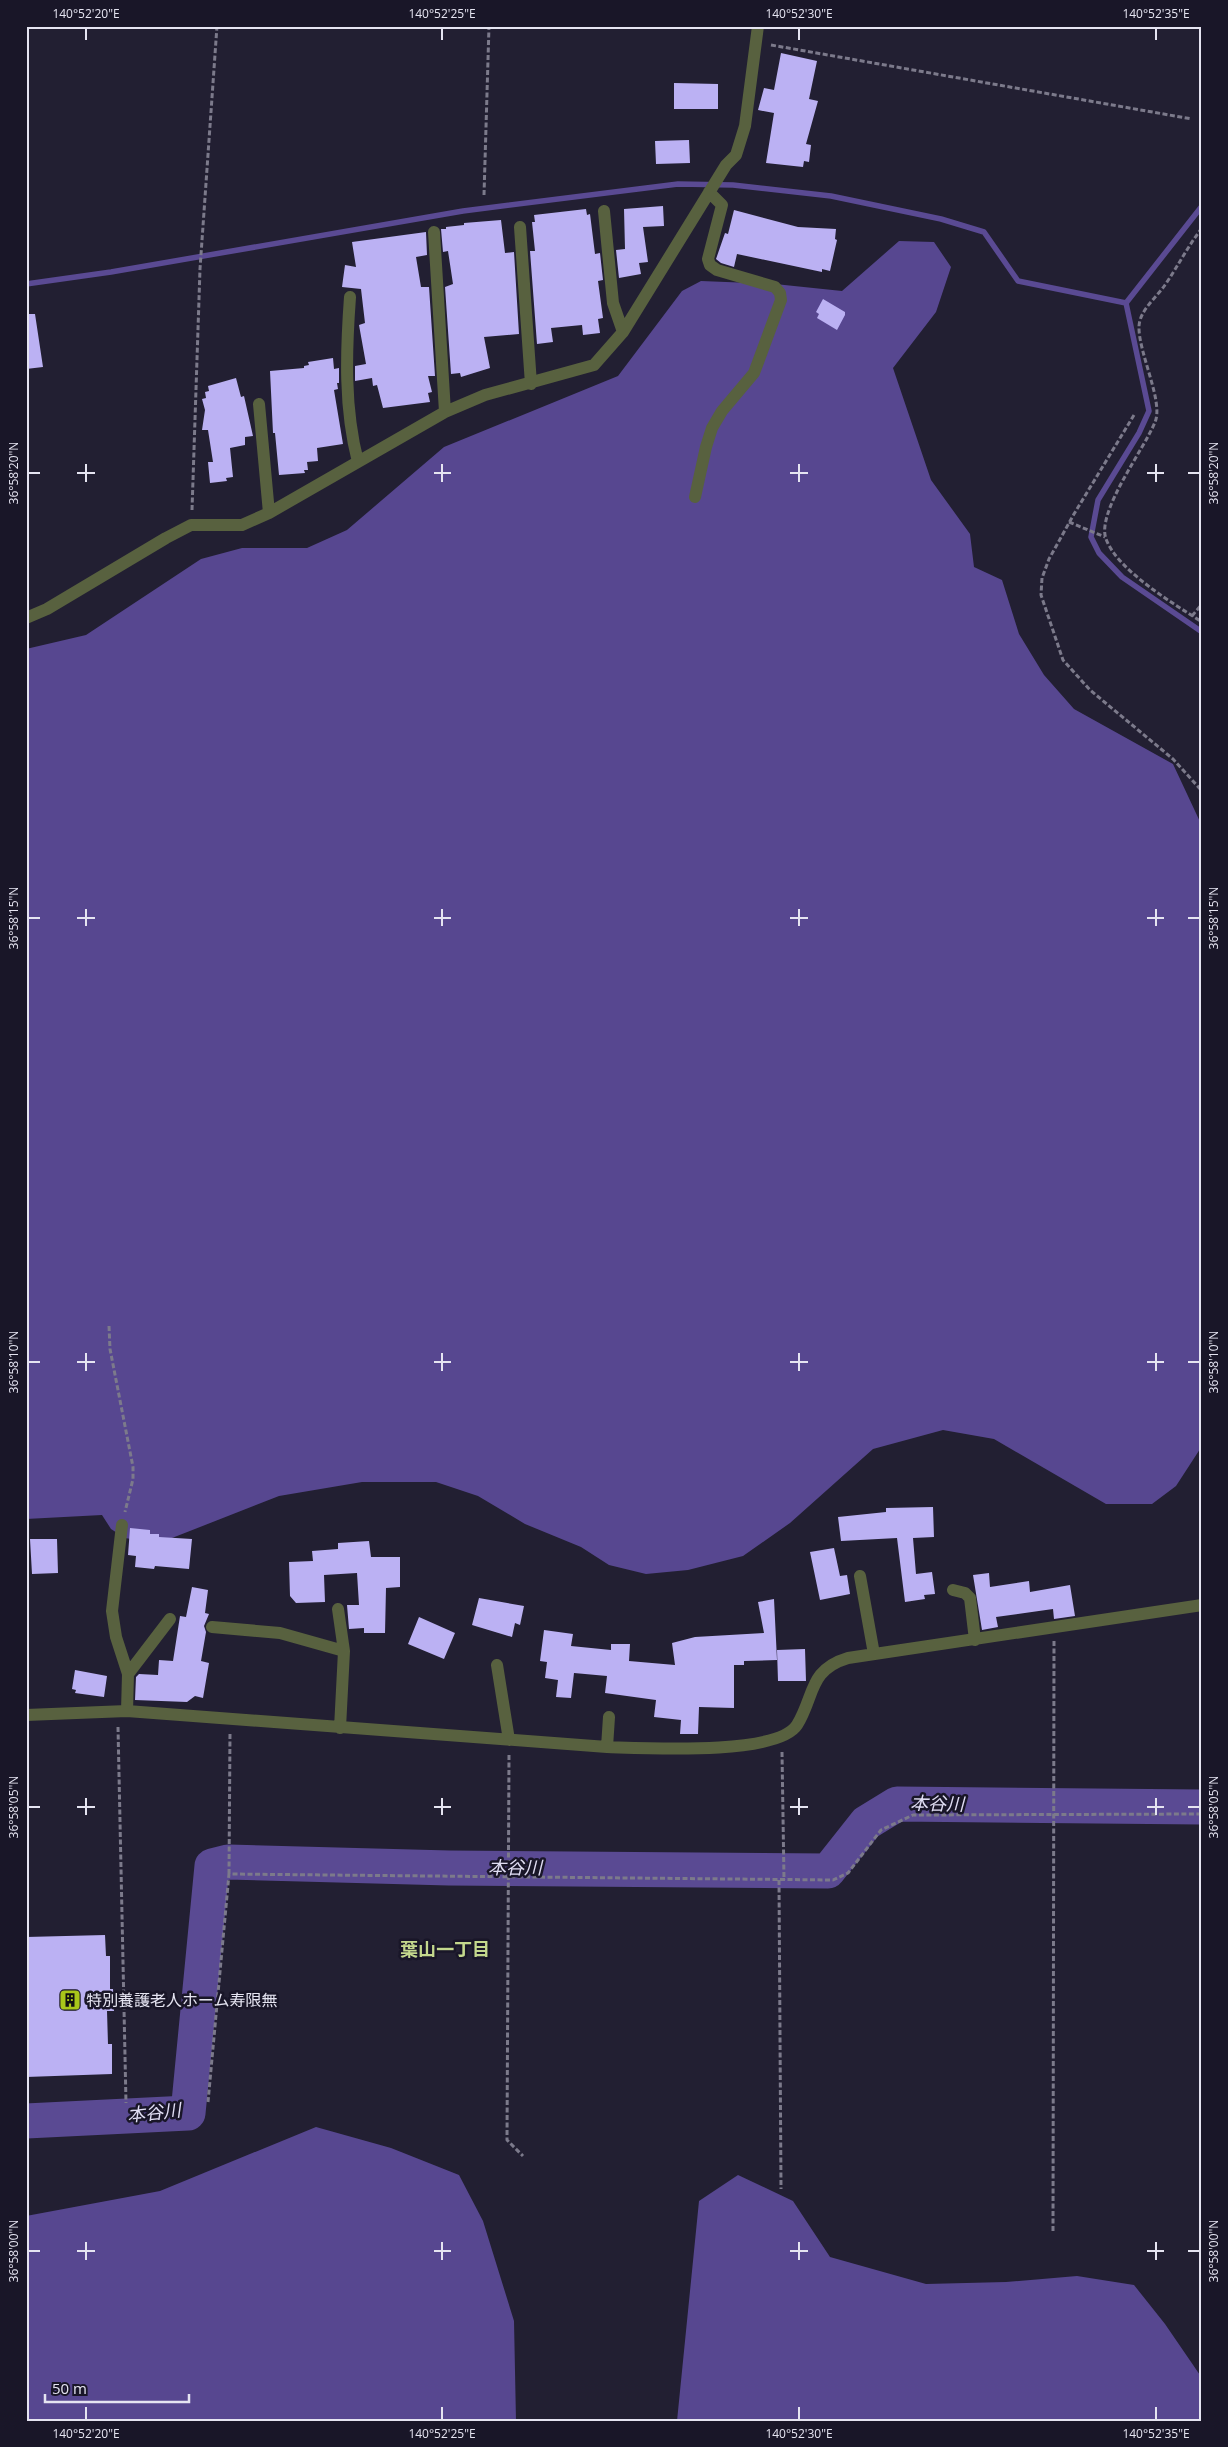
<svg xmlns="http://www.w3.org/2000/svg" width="1228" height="2447" font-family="'Open Sans','Noto Sans JP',sans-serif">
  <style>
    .forest { fill: #574790 }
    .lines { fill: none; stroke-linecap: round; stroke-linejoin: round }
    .stream { stroke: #5a4a93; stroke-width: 5.5 }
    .river { stroke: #5a4a93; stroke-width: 35 }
    .building { fill: #bbb1f3 }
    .path { stroke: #7c7a8b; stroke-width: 3; stroke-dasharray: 5 2.5; stroke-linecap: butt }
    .minor { stroke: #58613f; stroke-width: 12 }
    .ticks { fill: none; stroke: #e5e4f1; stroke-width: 2 }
    .labels { text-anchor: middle; stroke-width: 5; stroke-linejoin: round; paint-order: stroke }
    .poi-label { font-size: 16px; fill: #e5e4f1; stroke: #191628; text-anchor: start }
    .water-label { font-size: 18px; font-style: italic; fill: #e1def4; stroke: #191628 }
    .neighbourhood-label { font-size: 18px; font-weight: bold; fill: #c4d88d; stroke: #191628 }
    .neatline { fill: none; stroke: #e5e4f1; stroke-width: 2 }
    .ticks-label { font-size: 12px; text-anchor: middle; fill: #e5e4f1 }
  </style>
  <rect width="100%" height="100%" fill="#221f32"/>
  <path class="forest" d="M899,241L934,242L951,267L936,312L893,368L931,480L970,534L974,567L1002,580L1019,634L1044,675L1074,709L1173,764L1202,826V1446L1176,1486L1152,1504H1106L994,1439L943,1430L873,1449L790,1523L743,1556L688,1570L646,1574L609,1565L581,1547L525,1524L478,1496L436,1482H362L279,1496L172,1538L149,1542L125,1538L111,1529L102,1515L26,1519V649L86,635L201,559L242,548H307L347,530L444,447L618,376L682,291L701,281L775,284L842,291Z
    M316,2127L391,2148L459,2175L483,2221L514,2321L516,2421H26V2216L160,2191Z
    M738,2175L793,2201L830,2257L926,2284L1006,2282L1077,2276L1134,2285L1165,2324L1202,2378V2421H677L699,2201Z"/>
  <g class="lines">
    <path class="stream" d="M1202,164V170
      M1202,206L1126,303L1149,411L1139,433L1098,500L1091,537L1099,553L1122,577L1202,632
      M26,284L111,272L463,211L678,184L733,185L831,196L941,219L984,232L1018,281L1126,303"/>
    <path class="river" d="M26,2121L188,2113L212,1866L228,1862L449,1868L828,1871L866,1823L897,1804L1202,1807"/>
  </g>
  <path class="building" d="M781,53L817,61L809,99L818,101L806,144L811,145L809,162L804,161L803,167L766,163L774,113L758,110L764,88L774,90Z
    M674,83L718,84V109H674Z
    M689,140L690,163L656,164L655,141Z
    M663,206L664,226L643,227L648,262L639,263L641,274L619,278L616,250L625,249L624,209Z
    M586,209L587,215L590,214L595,254L600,253L603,280L598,281L603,318L598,319L600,333L583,335L582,325L551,328L553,342L537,344L530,251H535L532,222H535L534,215Z
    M734,210L798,227L836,229L835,239L837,240L830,271L822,269V272L737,254L734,267L721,263L716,259L725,233L728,234Z
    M501,220L505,253L514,252L519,334L484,337L490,368L461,377L460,373L451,374L445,287L453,284L448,251L443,252L441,229H446V227L464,225V223Z
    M426,232L427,255L416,257L421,287H429L435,376H428L432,392L428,393L430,402L383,408L377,385L373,386L372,378L355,381V366L366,364L359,325L365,323L361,289L342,287L345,265L356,267L352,242Z
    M823,299L845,312V315L837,330L817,318L819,314L816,312Z
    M26,314H35L43,367L26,369Z
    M333,358L334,369L339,368V383H337L338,389L334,390L343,444L317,448L318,461L307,462L308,470H304L305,473L279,475L275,433H273L270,371L304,368V366L309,365L308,362Z
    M236,378L241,397L244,396L253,436L245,437V445L230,448L233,477L226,478L227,481L210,483L208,462H213L208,430H202L205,410L202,399L206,398L205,392L209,391L208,386Z
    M933,1507L934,1537L913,1538L916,1574L932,1572L935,1594L924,1595L925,1599L905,1602L897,1538L841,1541L838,1517L886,1512V1508Z
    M130,1528L150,1530V1534H159V1537L192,1539L189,1569L155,1566L154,1569L135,1567L136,1556L128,1555Z
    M30,1539H57L58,1573L32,1574Z
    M369,1541L371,1557H400V1587L386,1588L385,1633H364V1628L349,1629L347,1605H359L357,1573L324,1575L325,1602L296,1603L290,1596L289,1562L313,1561L312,1551L338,1549V1543Z
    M834,1548L840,1576L847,1575L850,1594L820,1600L810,1552Z
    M989,1573L990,1587L1029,1581L1030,1592L1070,1585L1075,1616L1054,1619L1053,1609L996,1617L998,1627L982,1630L973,1575Z
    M192,1587L208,1590L205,1613L209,1614L204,1626L206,1632L201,1661L209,1663L203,1698L195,1696L187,1702L135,1700L136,1677L139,1674L158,1675L159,1660L173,1661L180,1616L186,1617Z
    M479,1598L524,1606L520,1625L515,1623L512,1637L472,1625Z
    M774,1599L777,1660L744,1661V1665H734V1708L699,1707L698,1734H680L681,1720L654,1717L656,1700L605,1693L607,1676L574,1673L571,1698L556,1697L558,1680L545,1678L547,1662L540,1661L544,1630L573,1634L571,1646L611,1650V1644H630L629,1661L675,1665L672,1643L695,1637L764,1633L758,1602Z
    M419,1617L455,1633L444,1659L408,1644Z
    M805,1649L806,1681H778L777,1650Z
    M75,1670L107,1676L104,1697L75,1693L76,1690L72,1689Z
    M105,1935L106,1956H110V1989H113L114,2011H107L108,2044H112V2074L26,2077V1937Z"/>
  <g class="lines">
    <path class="path" d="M771,45L1192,119
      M484,195L489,26
      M1202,228C1188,246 1178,266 1165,285C1156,298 1140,310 1139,326C1138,352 1164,402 1155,422C1145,448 1096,512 1106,539C1118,571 1174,604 1202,622
      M1134,415L1074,514L1049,559L1042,578L1041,595L1063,660L1090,690L1173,759L1202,791
      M192,510L200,269L217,26
      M1069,522L1105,537
      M1192,616L1202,604
      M109,1326L110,1349L133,1467V1479L125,1512
      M118,1727L126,2103
      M782,1752L784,1880
      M509,1755L507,2140L523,2156
      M229,1874L230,1733
      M779,1880L781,2189
      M208,2102L229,1874L833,1880L848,1873L881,1830L913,1815L1202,1814
      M1053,2231L1054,1641"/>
    <path class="minor" d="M604,211L613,303L623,332
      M520,227L531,384
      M434,232L445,412
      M350,297C346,352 344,408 358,462
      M259,404L269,513
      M695,497L706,447L712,428L722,411L754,373L781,300L780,293L775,287L717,270L710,265L708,259L722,205L709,192
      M26,618L47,609L166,538L191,525H242L269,513L445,412L485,395L594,365L623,332L726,165L736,155L745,126L758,26
      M122,1525L112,1611L116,1637L128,1674
      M860,1576L874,1654
      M953,1590L965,1593L970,1598L975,1640
      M338,1609L344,1651L340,1728
      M212,1627L280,1633L344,1651
      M497,1665L509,1740
      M127,1711L128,1674L170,1619
      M26,1715L127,1711L607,1747C643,1748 777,1756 797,1725C815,1696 808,1670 848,1658L1202,1605
      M607,1747L609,1717"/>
  </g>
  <path class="ticks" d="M86,28V40M442,28V40M799,28V40M1156,28V40M86,464V482M442,464V482M799,464V482M1156,464V482M28,473H40M77,473H95M434,473H451M790,473H808M1147,473H1164M1188,473H1200M86,909V926M442,909V926M799,909V926M1156,909V926M28,918H40M77,918H95M434,918H451M790,918H808M1147,918H1164M1188,918H1200M86,1353V1371M442,1353V1371M799,1353V1371M1156,1353V1371M28,1362H40M77,1362H95M434,1362H451M790,1362H808M1147,1362H1164M1188,1362H1200M86,1798V1815M442,1798V1815M799,1798V1815M1156,1798V1815M28,1807H40M77,1807H95M434,1807H451M790,1807H808M1147,1807H1164M1188,1807H1200M86,2242V2260M442,2242V2260M799,2242V2260M1156,2242V2260M28,2251H40M77,2251H95M434,2251H451M790,2251H808M1147,2251H1164M1188,2251H1200M86,2407V2420M442,2407V2420M799,2407V2420M1156,2407V2420"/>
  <defs>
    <g id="building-square" transform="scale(1.125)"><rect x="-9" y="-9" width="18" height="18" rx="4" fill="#a9c71a" stroke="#191628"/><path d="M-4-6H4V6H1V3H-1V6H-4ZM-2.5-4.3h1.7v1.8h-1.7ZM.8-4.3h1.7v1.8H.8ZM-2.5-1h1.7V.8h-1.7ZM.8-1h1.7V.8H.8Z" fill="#111"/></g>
  </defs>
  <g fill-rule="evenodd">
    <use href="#building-square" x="70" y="2000"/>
  </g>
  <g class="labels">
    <g class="poi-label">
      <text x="86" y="2006">特別養護老人ホーム寿限無</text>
    </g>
    <g class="water-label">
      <text transform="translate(937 1804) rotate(1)" y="6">本谷川</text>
      <text x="515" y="1874">本谷川</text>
      <text transform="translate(154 2113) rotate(-6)" y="6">本谷川</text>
    </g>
    <g class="neighbourhood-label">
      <text x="445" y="1956">葉山一丁目</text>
    </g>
  </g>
  <rect width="1228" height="2447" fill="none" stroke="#191628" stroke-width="55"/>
  <path d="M45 2394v8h144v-8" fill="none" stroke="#e5e4f1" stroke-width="2.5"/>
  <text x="52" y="2394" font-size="15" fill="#e5e4f1" stroke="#191628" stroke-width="4" paint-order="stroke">50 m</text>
  <rect x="28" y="28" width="1172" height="2392" class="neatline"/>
  <g class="ticks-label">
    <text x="86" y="18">140°52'20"E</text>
    <text x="442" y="18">140°52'25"E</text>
    <text x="799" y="18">140°52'30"E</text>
    <text x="1156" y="18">140°52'35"E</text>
    <text transform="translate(14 473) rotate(-90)" y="4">36°58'20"N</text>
    <text transform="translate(1214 473) rotate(-90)" y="4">36°58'20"N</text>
    <text transform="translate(14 918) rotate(-90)" y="4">36°58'15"N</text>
    <text transform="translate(1214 918) rotate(-90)" y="4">36°58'15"N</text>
    <text transform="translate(14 1362) rotate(-90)" y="4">36°58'10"N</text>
    <text transform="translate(1214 1362) rotate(-90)" y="4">36°58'10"N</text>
    <text transform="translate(14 1807) rotate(-90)" y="4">36°58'05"N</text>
    <text transform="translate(1214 1807) rotate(-90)" y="4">36°58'05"N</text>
    <text transform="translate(14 2251) rotate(-90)" y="4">36°58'00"N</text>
    <text transform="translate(1214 2251) rotate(-90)" y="4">36°58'00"N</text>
    <text x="86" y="2438">140°52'20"E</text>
    <text x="442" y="2438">140°52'25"E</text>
    <text x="799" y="2438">140°52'30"E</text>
    <text x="1156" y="2438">140°52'35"E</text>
  </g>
</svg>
